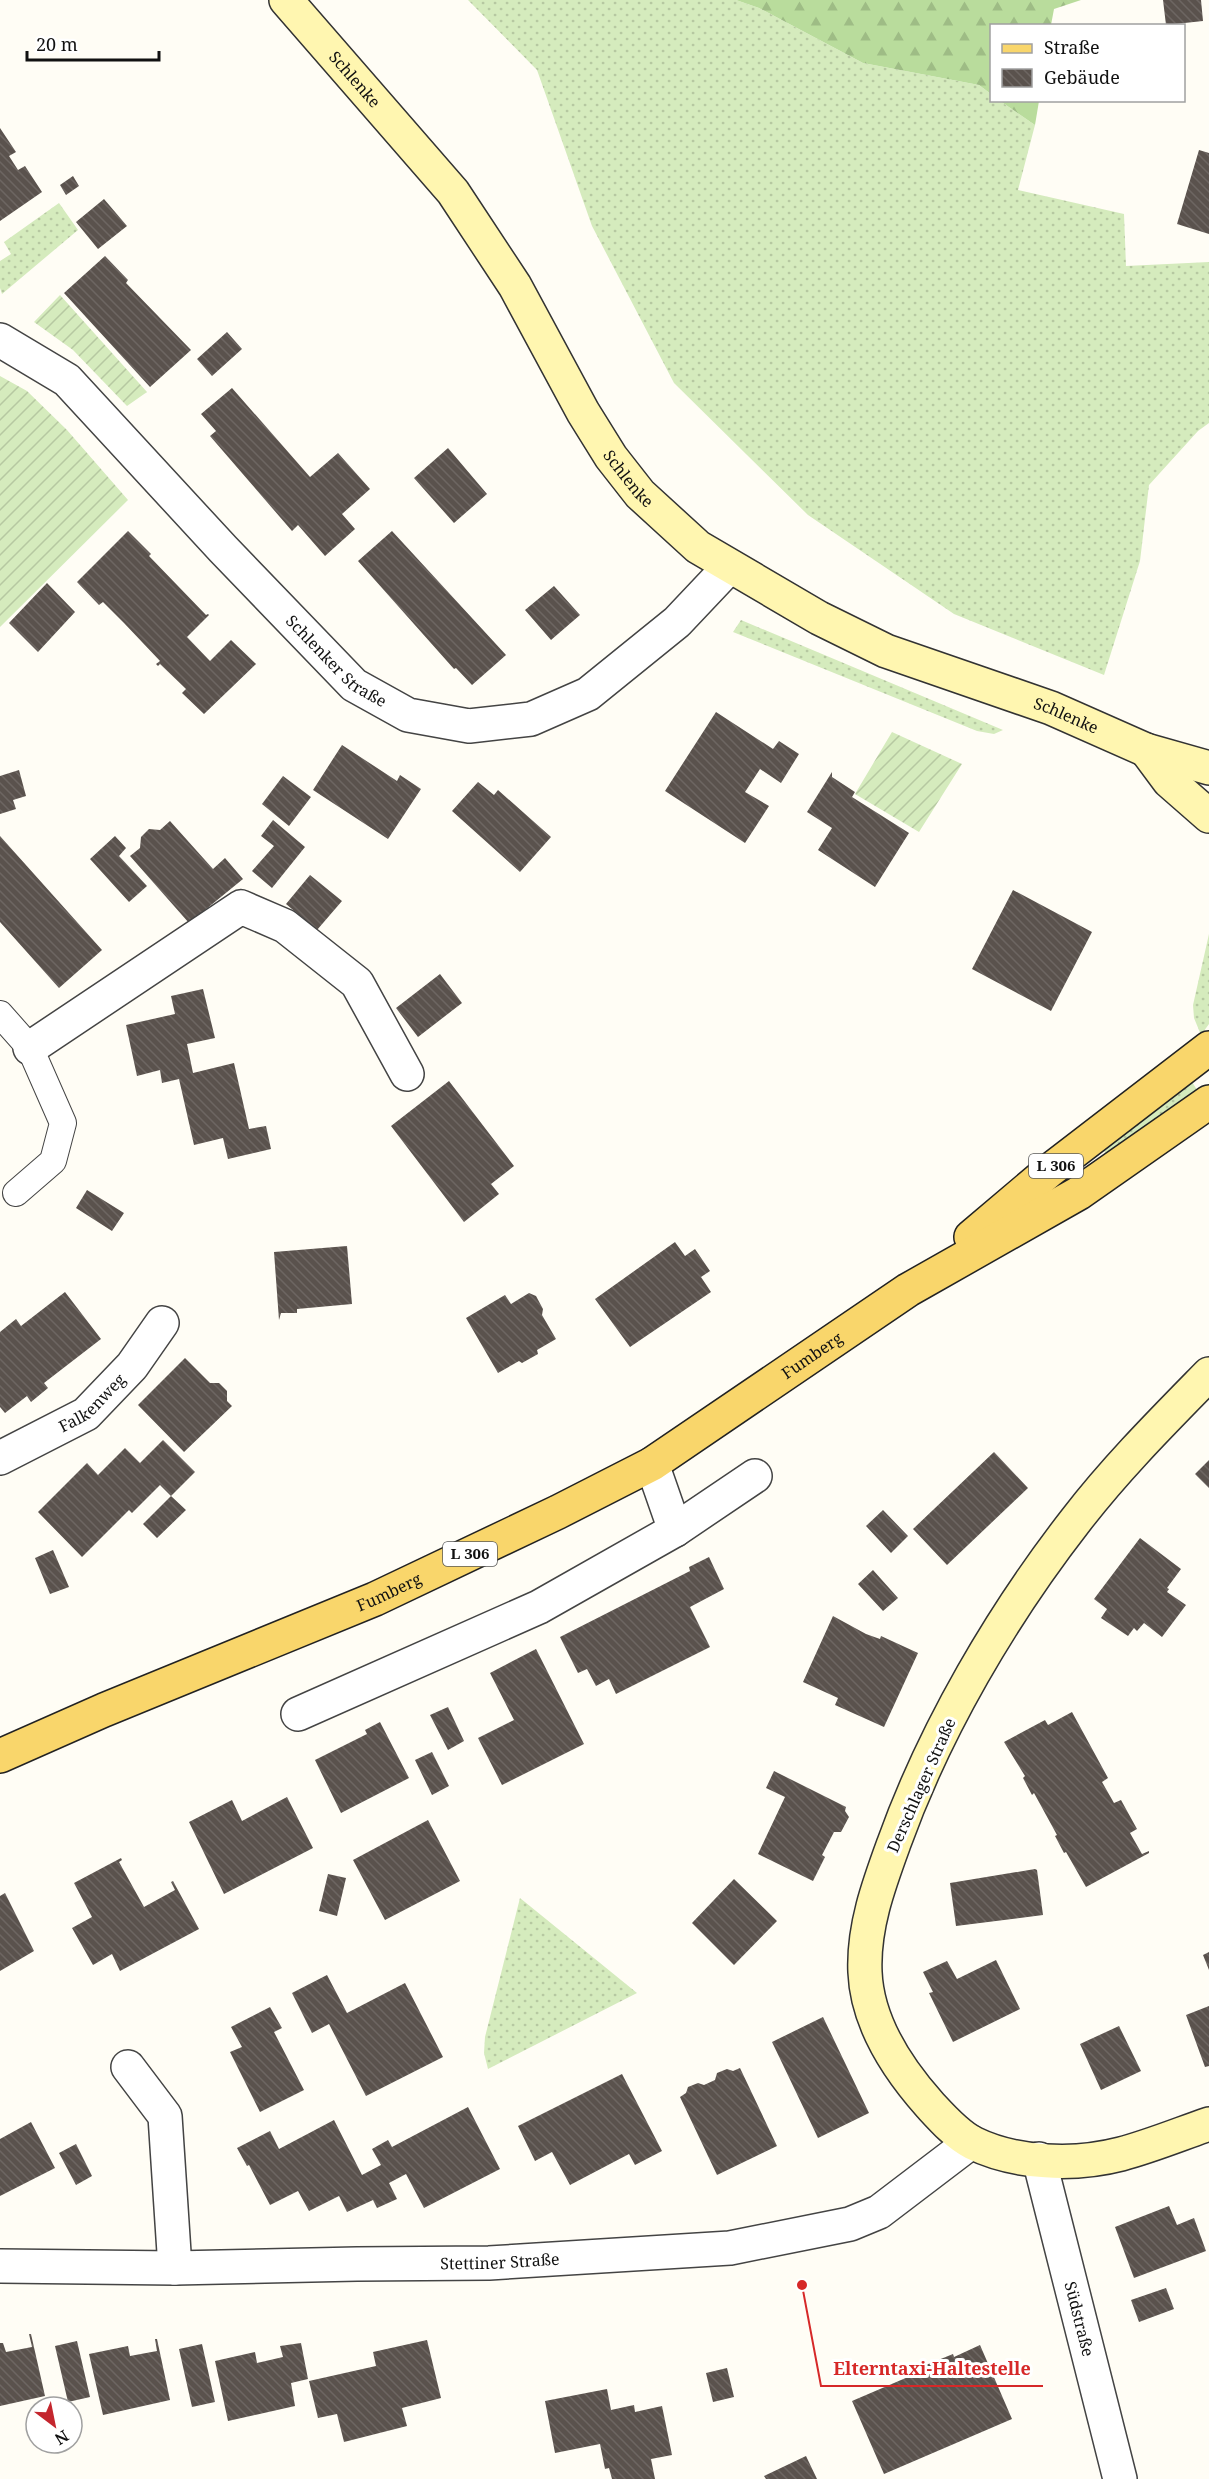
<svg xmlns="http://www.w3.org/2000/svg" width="1209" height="2479" font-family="'Noto Serif',serif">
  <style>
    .grass { fill: url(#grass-dots) }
    .forest { fill: url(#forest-firs) }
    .garden { fill: url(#garden-furrows) }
    .building { fill: url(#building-back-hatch) }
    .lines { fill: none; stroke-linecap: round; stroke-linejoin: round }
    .lane-casing { stroke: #444; stroke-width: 28 }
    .street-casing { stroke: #444; stroke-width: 36 }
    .secondary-casing { stroke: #333; stroke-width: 36 }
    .primary-casing { stroke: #222; stroke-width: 36 }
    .lane { stroke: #fff; stroke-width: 26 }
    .street { stroke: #fff; stroke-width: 33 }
    .secondary { stroke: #fff6b0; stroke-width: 33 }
    .primary { stroke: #f9d66b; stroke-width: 33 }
    .labels { text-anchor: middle; stroke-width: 6; stroke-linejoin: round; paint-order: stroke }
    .shield { fill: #fff; stroke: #585858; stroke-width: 1.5 }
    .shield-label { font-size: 15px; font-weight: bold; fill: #111 }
    .street-label { font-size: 16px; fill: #111; stroke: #fff }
    .leader { fill: none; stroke: #d62828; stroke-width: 2 }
    .callout-dot { fill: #d62828; stroke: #fff; stroke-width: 2 }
    .callout-label { font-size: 18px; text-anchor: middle; font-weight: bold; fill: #d62828; stroke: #fff; stroke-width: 6; stroke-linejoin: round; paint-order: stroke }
  </style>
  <defs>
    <pattern id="grass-dots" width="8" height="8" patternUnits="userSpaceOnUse" patternTransform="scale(1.5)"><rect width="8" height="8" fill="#d5ebbd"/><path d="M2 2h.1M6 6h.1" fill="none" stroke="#b6c8a1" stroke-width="1.8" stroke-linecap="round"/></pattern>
    <pattern id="forest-firs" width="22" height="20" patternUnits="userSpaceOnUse" patternTransform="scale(1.5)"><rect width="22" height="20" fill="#b9dc9c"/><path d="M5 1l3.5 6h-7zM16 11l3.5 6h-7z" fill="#9ebc85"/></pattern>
    <pattern id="garden-furrows" width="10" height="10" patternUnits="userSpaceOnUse" patternTransform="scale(1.5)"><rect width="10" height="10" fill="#d5ebbd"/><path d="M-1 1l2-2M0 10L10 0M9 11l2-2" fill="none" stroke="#b6c8a1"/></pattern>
    <pattern id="building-back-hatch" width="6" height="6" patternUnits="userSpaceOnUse" patternTransform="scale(1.5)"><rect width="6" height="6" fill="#5a524d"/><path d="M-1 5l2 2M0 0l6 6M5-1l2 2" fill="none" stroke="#6d6662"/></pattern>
  </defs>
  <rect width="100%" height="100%" fill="#fffdf5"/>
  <path class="grass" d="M468,0H736L759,8L863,63L979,85L991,94L992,100L1000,101L1035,125L1018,190L1124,214L1126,266L1209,262V423L1198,431L1149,485L1140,561L1104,675L954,614L808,515L674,383L592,226L537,70Z
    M59,203L78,230L2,294L0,288V261L11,254L4,242Z
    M741,620L1003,730L994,734L977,731L733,632Z
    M1209,934V1024L1201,1035L1194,1018L1193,1005Z
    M1191,1080L1200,1095L1109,1159L1101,1146Z
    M520,1898L637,1993L488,2069L484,2053L485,2037Z"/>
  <path class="forest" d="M736,0H1081L1054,9L1051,25L992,26L991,94L979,85L863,63L759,8Z
    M1000,101H1039L1035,125Z"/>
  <path class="garden" d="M60,295L147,392L127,406L73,350L34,322Z
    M0,376L27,391L67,430L128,500L0,627Z
    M892,732L962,764L919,832L855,794Z"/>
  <path class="building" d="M1163,0H1201L1203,21L1166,25Z
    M0,128L16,152L9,156L18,170L25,166L42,192L0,221Z
    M1199,150L1209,153V234L1177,224Z
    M73,176L79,186L66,195L60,185Z
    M104,199L127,226L98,249L76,222Z
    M105,256L128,280L126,283L191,350L150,387L64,293Z
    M227,332L242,349L212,376L197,359Z
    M232,388L310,477L338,453L370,489L342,514L355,529L325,556L298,525L292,531L210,436L216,431L201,414Z
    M448,448L487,494L454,523L414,478Z
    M128,531L151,554L149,556L206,615L208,614L209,615L187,637L210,661L231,640L256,664L204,714L182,693L186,689L160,664L158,666L156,664L160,661L124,623L103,602L99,605L77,582Z
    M392,531L506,655L472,685L456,668L454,669L358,561Z
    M47,583L75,612L38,652L9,623Z
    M554,586L580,615L551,640L525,610Z
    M716,712L773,749L779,741L799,754L781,783L760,769L745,792L769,806L745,843L665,791Z
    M342,745L397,781L400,775L421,789L388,839L313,790Z
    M19,770L26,796L13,800L16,809L0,814V776Z
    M832,772V777L855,792L852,797L909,833L875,887L818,850L832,828L807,812Z
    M283,776L311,797L289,826L262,804Z
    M478,782L494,795L498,790L551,837L520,872L452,811Z
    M273,820L305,847L272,888L252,871L274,846L261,836Z
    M170,821L213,869L225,858L243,879L189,923L130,856L140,848L141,837L149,829L160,830Z
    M0,836L102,950L59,988L0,922Z
    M115,836L126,848L119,856L147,886L129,902L90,859Z
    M310,875L342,901L317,930L286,904Z
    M1013,890L1092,932L1051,1011L972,969Z
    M440,974L462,1003L418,1037L396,1008Z
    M203,989L215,1038L187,1044L193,1073L234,1063L249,1129L266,1126L271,1149L228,1159L223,1138L194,1145L179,1079L162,1083L160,1070L137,1076L126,1025L175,1014L171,996Z
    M449,1081L514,1166L491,1184L499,1194L464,1222L391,1126Z
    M87,1190L124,1213L112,1231L76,1208Z
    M675,1242L685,1256L695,1249L710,1271L701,1277L711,1292L630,1347L595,1299Z
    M347,1246L352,1304L297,1309V1313H281L279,1320L274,1252Z
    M65,1292L101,1339L44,1383L48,1388L31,1402L27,1396L5,1413L0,1407V1332L16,1319L21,1326Z
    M529,1293L536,1296L543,1309L542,1315L556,1339L537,1350L538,1354L522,1363L519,1361L498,1373L466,1318L505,1295L511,1304Z
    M185,1358L210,1383H219L227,1391V1401L232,1406L184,1452L138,1405Z
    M163,1440L195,1472L171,1496L160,1485L132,1513L129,1510L82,1557L38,1512L87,1463L98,1475L125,1448L140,1463Z
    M994,1452L1028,1488L947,1565L913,1529Z
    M1209,1460V1488L1195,1474Z
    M171,1496L186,1510L157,1538L143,1524Z
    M883,1510L908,1536L891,1553L866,1526Z
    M1140,1538L1181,1569L1167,1588L1169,1589L1167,1592L1186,1605L1162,1637L1144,1623L1137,1631L1134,1628L1128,1636L1101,1618L1107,1609L1094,1599Z
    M53,1550L69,1587L50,1594L35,1558Z
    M709,1557L724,1589L690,1607L710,1647L616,1694L609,1679L596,1686L587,1669L578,1673L560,1637L690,1571L689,1567Z
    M873,1570L898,1598L883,1611L858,1584Z
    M833,1616L866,1634L880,1639L881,1636L918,1653L884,1727L835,1705L838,1698L803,1682Z
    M536,1649L584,1744L502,1785L478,1738L514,1720L490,1673Z
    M448,1707L464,1741L448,1750L430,1715Z
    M1072,1712L1108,1778L1102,1782L1114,1803L1121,1800L1137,1829L1130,1833L1142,1854L1149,1851V1853L1086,1887L1066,1852L1064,1853L1055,1836L1057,1835L1034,1793L1032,1795L1023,1778L1025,1776L1004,1742L1045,1720L1048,1725Z
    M380,1722L409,1778L341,1813L315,1760L367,1734L365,1730Z
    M432,1752L449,1786L432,1795L415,1760Z
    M774,1771L846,1807L845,1811L849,1817L841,1832H834L822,1855L825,1857L813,1881L758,1854L785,1797L766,1788Z
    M287,1797L313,1848L224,1894L189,1822L232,1800L242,1821Z
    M428,1820L460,1881L385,1920L353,1860Z
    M121,1858L122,1860L119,1862L144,1907L175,1890L171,1882L173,1881L199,1929L120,1971L112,1954L93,1965L72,1928L92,1917L74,1883Z
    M1035,1869L1037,1870L1043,1915L956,1926L950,1883Z
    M328,1874L346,1878L337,1916L319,1911Z
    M734,1879L777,1921L734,1965L692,1923Z
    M5,1893L34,1951L0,1971V1896Z
    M1209,1952V1970L1203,1955Z
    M996,1960L1020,2009L953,2042L929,1993L933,1992L923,1972L947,1961L957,1979Z
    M327,1975L347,2013L405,1983L443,2057L366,2096L329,2024L312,2033L292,1993Z
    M1209,2006V2066L1205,2067L1186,2015Z
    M270,2007L282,2028L274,2032L304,2090L260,2112L230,2052L242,2047L231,2027Z
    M823,2017L869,2113L818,2138L772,2042Z
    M1119,2026L1141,2071L1101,2090L1080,2044Z
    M740,2068L777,2146L717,2175L680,2097L686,2093L688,2087L698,2083L704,2085L715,2080L717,2073L727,2069L733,2071Z
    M622,2074L662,2151L635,2165L629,2154L570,2185L552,2152L535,2161L518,2126Z
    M468,2107L500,2169L424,2208L406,2174L389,2183L397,2199L377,2208L373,2200L347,2212L339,2196L309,2211L298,2191L270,2205L249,2165L247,2166L237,2148L270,2131L279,2149L334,2120L362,2175L381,2165L372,2149L388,2140L392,2147Z
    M31,2122L55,2168L0,2196V2139Z
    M76,2144L92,2176L76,2185L59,2153Z
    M1169,2206L1177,2225L1194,2218L1206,2251L1134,2278L1115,2227Z
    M1166,2288L1174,2309L1139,2322L1131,2300Z
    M29,2334H31L45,2396L0,2406V2343H3L6,2352L32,2347Z
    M155,2339H157L170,2400L103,2415L89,2354L128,2346L130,2356L157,2351Z
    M427,2340L441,2398L402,2408L407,2426L344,2442L337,2414L318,2418L309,2381L376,2366L373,2352Z
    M77,2341L90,2397L68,2402L55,2346Z
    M301,2343L308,2379L291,2383L295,2406L228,2421L215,2361L255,2352L257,2363L283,2357L280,2346Z
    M202,2344L215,2402L192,2407L179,2349Z
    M980,2345L1012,2419L884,2474L852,2401L922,2371L921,2367L953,2354L954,2357Z
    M727,2368L734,2397L713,2402L706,2373Z
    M607,2389L611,2410L634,2405L635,2412L662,2406L672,2455L651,2459L655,2479H612L609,2468L605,2469L600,2444L555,2453L545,2401Z
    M806,2456L817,2479H766L764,2476Z"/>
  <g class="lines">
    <g class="lane-casing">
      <path id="lane" d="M0,1014L30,1048L63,1123L53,1161L16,1193"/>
    </g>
    <g class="street-casing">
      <g id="street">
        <path id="s1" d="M0,340L67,380L223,549L354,685L408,715L469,726L531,719L588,694L677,622L729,567"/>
        <path d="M30,1048L241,907L285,926L357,983L407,1074"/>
        <path id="s2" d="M0,1458L86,1414L132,1366L162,1323"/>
        <path d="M652,1464L675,1530"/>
        <path d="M298,1714L539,1607L675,1530L755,1476"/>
        <path d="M128,2067L165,2116L175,2268"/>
        <path id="s3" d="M1039,2159L1120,2479"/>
        <path id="s4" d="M0,2266L175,2268L357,2264L489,2263L730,2248L850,2224L879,2212L971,2142"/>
      </g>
    </g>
    <g class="secondary-casing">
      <g id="secondary">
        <path id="s5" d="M286,0L453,192L515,286L583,412L611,457L640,494L698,547L819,618L886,651L1051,708L1146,750L1209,768"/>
        <path d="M1146,750L1169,781L1209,816"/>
        <path d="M1209,1374C1163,1421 1116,1468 1076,1520C1002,1615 935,1729 894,1843C879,1884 863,1927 865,1972C867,2023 897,2068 930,2105C942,2118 957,2135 973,2143C1016,2164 1075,2166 1121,2154C1151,2146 1180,2134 1209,2124"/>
      </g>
    </g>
    <g class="primary-casing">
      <g id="primary">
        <path d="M971,1237L1049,1171L1209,1048"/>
        <path id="s6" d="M0,1756L104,1710L375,1599L558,1512L652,1464L908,1290L1079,1193L1209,1102"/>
      </g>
    </g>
    <use href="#lane" class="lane"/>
    <use href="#street" class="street"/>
    <use href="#secondary" class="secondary"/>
    <use href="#primary" class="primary"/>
  </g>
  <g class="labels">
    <g class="shield">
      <rect x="1029" y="1154" width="54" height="24" rx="4.5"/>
      <rect x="443" y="1542" width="54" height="24" rx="4.5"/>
    </g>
    <g class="shield-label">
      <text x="1056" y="1171">L 306</text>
      <text x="470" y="1559">L 306</text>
    </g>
    <g class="street-label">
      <text dy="6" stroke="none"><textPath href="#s5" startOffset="105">Schlenke</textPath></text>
      <text dy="6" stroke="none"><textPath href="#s5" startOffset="591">Schlenke</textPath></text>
      <text dy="6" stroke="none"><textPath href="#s1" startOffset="468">Schlenker Straße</textPath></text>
      <text dy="6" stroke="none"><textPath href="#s5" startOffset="1095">Schlenke</textPath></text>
      <text dy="6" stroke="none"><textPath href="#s6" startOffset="908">Fumberg</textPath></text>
      <text dy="6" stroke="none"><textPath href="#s2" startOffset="108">Falkenweg</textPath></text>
      <text dy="6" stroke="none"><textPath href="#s6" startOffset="422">Fumberg</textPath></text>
      <text transform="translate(921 1785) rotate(-66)" y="6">Derschlager Straße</text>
      <text dy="6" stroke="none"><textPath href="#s4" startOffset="500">Stettiner Straße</textPath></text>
      <text dy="6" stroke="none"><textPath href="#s3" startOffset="165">Südstraße</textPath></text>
    </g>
  </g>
  <path class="leader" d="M802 2285L821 2386H1043"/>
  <circle class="callout-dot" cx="802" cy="2285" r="6"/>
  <g class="callout-label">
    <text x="932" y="2375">Elterntaxi-Haltestelle</text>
  </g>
  <rect x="990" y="24" width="195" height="78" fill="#ffffff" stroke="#a0a0a0" stroke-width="1.5"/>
  <rect x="1002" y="44" width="30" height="9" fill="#f9d66b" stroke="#a0a0a0" stroke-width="1.5"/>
  <text x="1044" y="54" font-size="18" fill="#111111">Straße</text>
  <rect x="1002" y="69" width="30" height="18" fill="url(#building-back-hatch)" stroke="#a0a0a0" stroke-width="1.5"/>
  <text x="1044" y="84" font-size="18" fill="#111111">Gebäude</text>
  <g transform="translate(54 2425) rotate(148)"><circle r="28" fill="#ffffff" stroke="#a0a0a0" stroke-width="1.5"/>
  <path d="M0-4.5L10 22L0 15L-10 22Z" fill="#c4262e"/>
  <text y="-9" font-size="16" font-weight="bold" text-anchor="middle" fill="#111111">N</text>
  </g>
  <path d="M27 51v9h132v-9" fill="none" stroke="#111111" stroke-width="3"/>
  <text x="36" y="51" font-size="18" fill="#111111" stroke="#ffffff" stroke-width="4.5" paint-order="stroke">20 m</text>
</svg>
